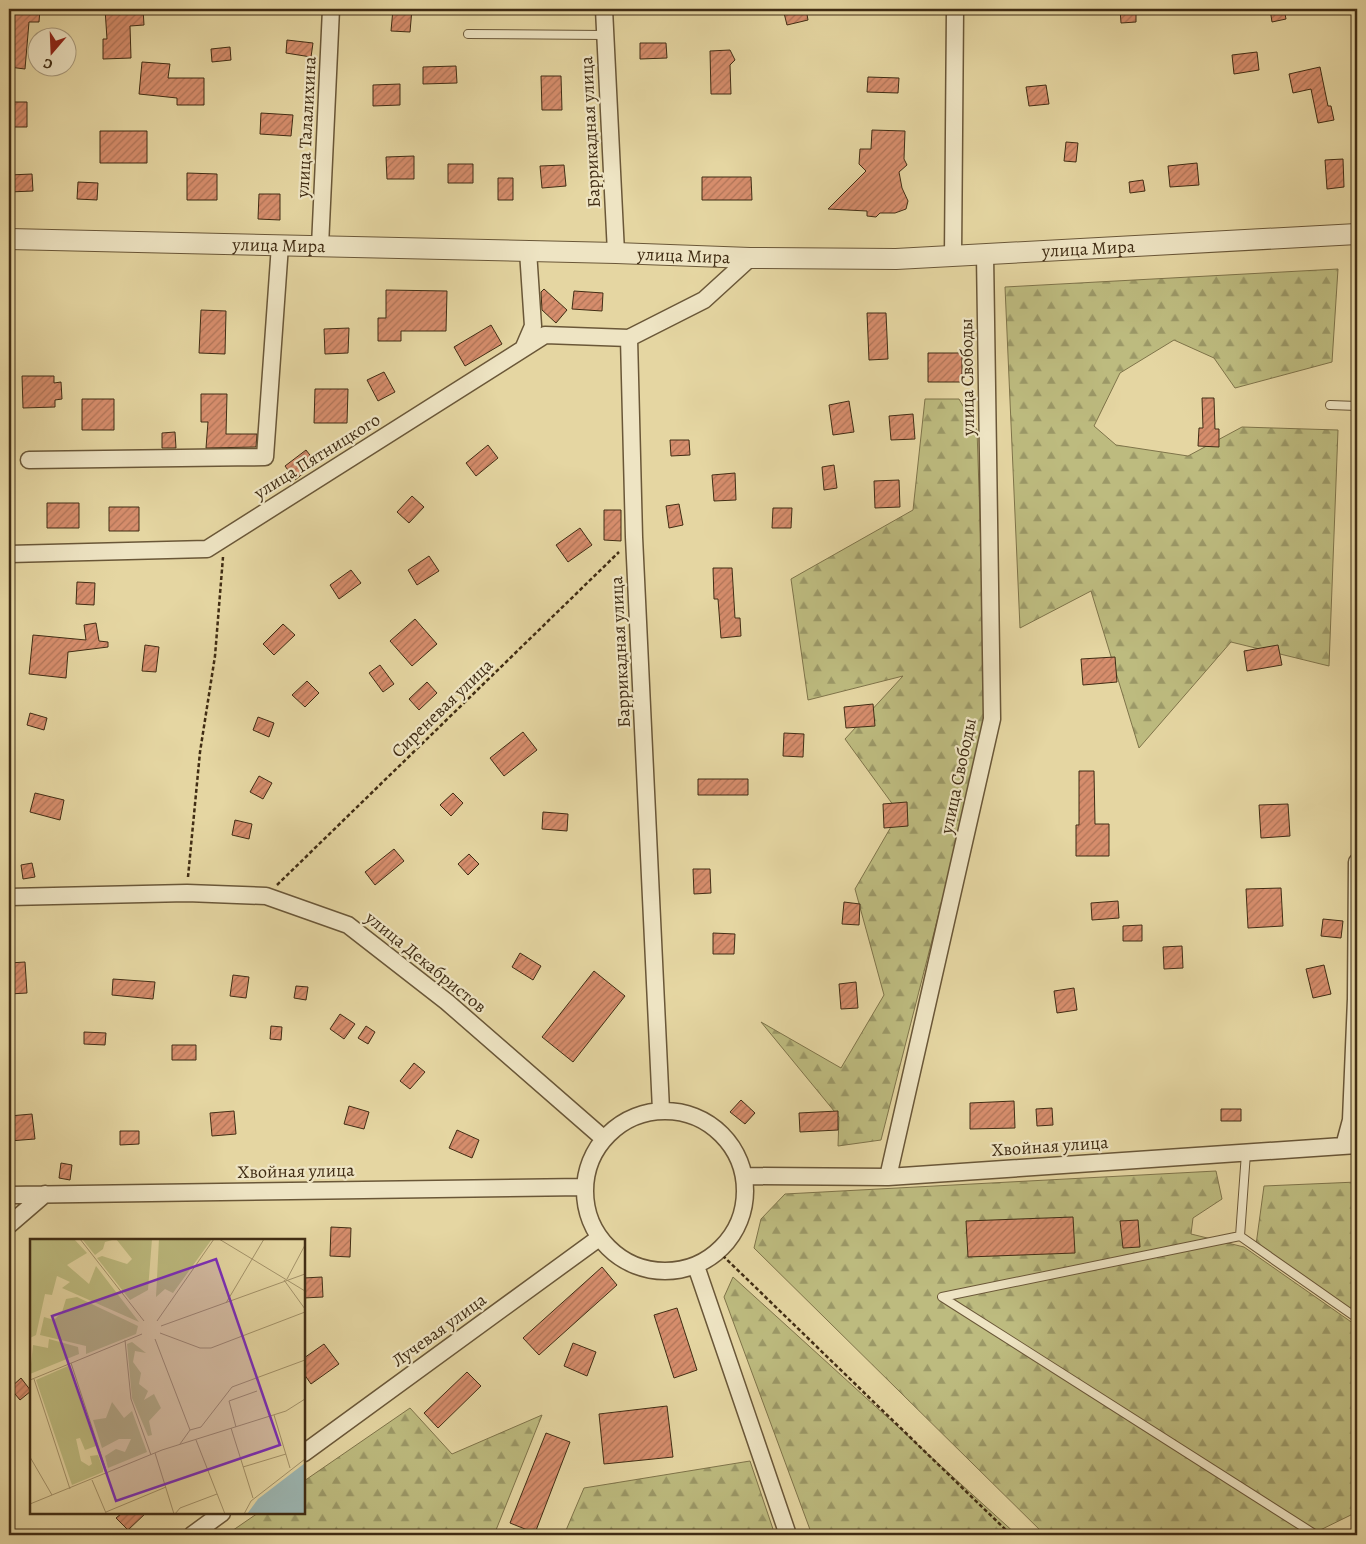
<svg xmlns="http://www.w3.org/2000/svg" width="1366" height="1544" font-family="Alegreya,serif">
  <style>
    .forest { fill: url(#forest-firs); stroke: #7f744a }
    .building { fill: url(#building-hatch); stroke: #412d14 }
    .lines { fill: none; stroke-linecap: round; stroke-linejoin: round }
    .service-casing { stroke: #6a5738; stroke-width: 10 }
    .minor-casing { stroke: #6a5738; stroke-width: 19 }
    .tertiary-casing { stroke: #6a5738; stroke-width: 22 }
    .path { stroke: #412d14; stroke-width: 2.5; stroke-dasharray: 4 2.5; stroke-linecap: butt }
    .service { stroke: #eee4c3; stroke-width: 8 }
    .minor { stroke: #eee4c3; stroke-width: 16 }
    .tertiary { stroke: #eee4c3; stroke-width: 20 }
    .labels { text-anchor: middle; stroke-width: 4.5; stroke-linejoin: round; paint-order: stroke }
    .street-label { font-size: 18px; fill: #412d14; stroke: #eee4c3 }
    .inset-road { fill: none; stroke: #a39269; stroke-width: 1 }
    .view { fill: #7b2cbf; fill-opacity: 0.15; stroke: #7b2cbf; stroke-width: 2.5 }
    .inset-edge { fill: none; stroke: #412d14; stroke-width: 2.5 }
  </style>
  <defs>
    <pattern id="forest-firs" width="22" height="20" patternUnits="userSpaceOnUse" patternTransform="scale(1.25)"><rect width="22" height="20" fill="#bdbb7f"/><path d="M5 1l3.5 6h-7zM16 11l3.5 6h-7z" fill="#9b9867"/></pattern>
    <pattern id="building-hatch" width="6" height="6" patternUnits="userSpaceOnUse" patternTransform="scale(1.25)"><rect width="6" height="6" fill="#d68d6c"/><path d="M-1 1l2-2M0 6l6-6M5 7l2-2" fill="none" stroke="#af7458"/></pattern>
  </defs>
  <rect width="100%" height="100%" fill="#e5d6a2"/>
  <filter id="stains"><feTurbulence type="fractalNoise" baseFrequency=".004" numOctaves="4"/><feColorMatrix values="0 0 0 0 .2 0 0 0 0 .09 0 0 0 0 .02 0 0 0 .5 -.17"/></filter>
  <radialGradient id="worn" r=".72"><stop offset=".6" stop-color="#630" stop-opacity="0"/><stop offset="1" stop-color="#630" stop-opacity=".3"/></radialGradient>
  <path class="forest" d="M1338,269L1332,362L1235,388L1214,358L1174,340L1120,373L1094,426L1116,445L1188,456L1242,427L1338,430L1329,666L1231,642L1139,748L1091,591L1020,628L1005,287Z
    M925,399H959L977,430L987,725L881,1140L838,1146L839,1117L761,1022L841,1068L884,995L855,889L899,813L845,739L903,676L808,700L791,579L913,510Z
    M1216,1171L1222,1199L1193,1218L1191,1234L1244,1247L1357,1326V1512L1310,1535H1045L754,1248L761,1219L785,1194Z
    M1357,1182V1316L1256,1245L1264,1186Z
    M733,1277L1017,1535H812L724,1297Z
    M410,1408L452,1454L542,1415L494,1535H226L258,1513H304V1481Z
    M750,1461L775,1535H564L584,1488Z"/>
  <path class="building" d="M14,9H40L39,22H29L25,69L9,67V39H13Z
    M105,9H143L144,25L130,26L131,58L103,59V39H107Z
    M393,9H412L410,32L391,31Z
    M783,9H806L808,20L787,25Z
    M1120,9H1136V22L1121,23Z
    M1270,9H1284L1286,19L1272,22Z
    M287,40L313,43L311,57L286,53Z
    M640,43H666L667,58L640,59Z
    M230,47L231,60L212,62L211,49Z
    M730,50L735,60L730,65L731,94H711L710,51Z
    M1257,52L1259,70L1234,74L1232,55Z
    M142,62L170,64L168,78H204V105H177V98L139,94Z
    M456,66L457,83L423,84V67Z
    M1320,67L1328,106H1331L1334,120L1318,123L1311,89L1293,93L1289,74Z
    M541,76H561L562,110H542Z
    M868,77L899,78L898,93L867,92Z
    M400,84V105L373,106V85Z
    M1046,85L1049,104L1029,106L1026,87Z
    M9,102H27V127H9Z
    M261,113L293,115L291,136L260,134Z
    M872,130L905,131L904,159L907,165L899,172L902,188L908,201L906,209L895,213H880L876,217L867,216V211L828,209L866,171L859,164L860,149H871Z
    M100,131H147V163H100Z
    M1066,142L1078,143L1076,162L1064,161Z
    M414,156V179H387L386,157Z
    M1343,159L1344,187L1327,189L1325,160Z
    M1197,163L1199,185L1170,187L1168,166Z
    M448,164H473V183H448Z
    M564,165L566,186L542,188L540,166Z
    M187,173L217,174V200H187Z
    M32,174L33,191L9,192V175Z
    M702,177H751L752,200H702Z
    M498,178H513V200H498Z
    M1143,180L1145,191L1130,193L1129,182Z
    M78,182L98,183L97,200L77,199Z
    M259,194H280V220L258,219Z
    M544,289L567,310L556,323L542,310L541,292Z
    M386,290L447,291L446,331H401V341H378V318H386Z
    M574,291L603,293L602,311L572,309Z
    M201,310L226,311L225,354L199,353Z
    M867,313H886L888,359L869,360Z
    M491,325L502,344L465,366L454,347Z
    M349,328L348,353L325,354L324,329Z
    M928,353H962V382H928Z
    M384,372L395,392L378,401L367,380Z
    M22,376H54V383L61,382L62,399L55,400V407L23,408Z
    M315,389H348L347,423H314Z
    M201,394H227L226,434H257L256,447L206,448L208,422H201Z
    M1202,398H1214L1215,429H1219V447L1198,446L1199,428H1203Z
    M82,399H114V430H82Z
    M849,401L854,432L833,435L829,405Z
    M913,414L915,439L891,440L889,416Z
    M175,432L176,448H162V433Z
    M670,440H689L690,455L671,456Z
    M488,445L498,458L476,476L466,463Z
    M306,450L316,463L295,480L285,466Z
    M834,465L837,488L824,490L822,467Z
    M735,473L736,500L714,501L712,475Z
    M899,480L900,507L875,508L874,481Z
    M412,496L424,507L409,523L397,512Z
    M47,503H79V528H47Z
    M679,504L683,525L669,528L666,506Z
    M109,507H139V531H109Z
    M773,508H792L791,528H772Z
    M604,510H621V541L604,540Z
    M580,528L592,545L568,562L556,545Z
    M429,556L439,571L417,585L408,570Z
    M713,568H732L735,618H740L741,636L721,638L718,599H714Z
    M351,570L361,583L339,599L330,585Z
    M77,582L95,583L94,605L76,604Z
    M415,619L437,644L412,666L390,641Z
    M96,623L99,641L108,642V647L68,652L66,678L29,674L33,635L86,640L84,625Z
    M283,624L295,635L274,655L263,644Z
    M145,645L159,647L156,672L142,671Z
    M1278,645L1282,665L1247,671L1244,651Z
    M1115,657L1117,682L1083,685L1081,659Z
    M380,665L394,684L383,692L369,673Z
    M307,681L319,693L305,707L292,695Z
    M427,682L437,693L419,710L409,699Z
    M873,704L875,726L846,728L844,707Z
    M30,713L47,718L44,730L27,725Z
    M258,717L274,723L269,737L253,730Z
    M523,732L537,750L504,776L490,758Z
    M784,733L804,734L803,757L783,756Z
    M1079,771H1094L1095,824H1109V856H1076V825H1079Z
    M259,776L272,783L263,799L250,792Z
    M698,779H748V795H698Z
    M35,793L64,800L60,820L30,812Z
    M453,793L463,803L451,816L440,805Z
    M907,802L908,826L884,828L883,804Z
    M1288,804L1290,836L1261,838L1259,805Z
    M543,812L568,814L567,831L542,829Z
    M235,820L252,824L249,839L232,835Z
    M394,849L404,861L375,885L365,872Z
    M469,854L479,864L468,875L458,864Z
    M32,863L35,877L23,879L21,865Z
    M693,869H710L711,893L694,894Z
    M1281,888L1283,926L1248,928L1246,889Z
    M1118,901L1119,918L1092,920L1091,903Z
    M844,902L860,904L859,925L842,924Z
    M1323,919L1343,921L1341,938L1321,936Z
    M1142,925V941H1123V926Z
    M713,933L735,934L734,954H713Z
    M1182,946L1183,968L1164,969L1163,947Z
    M520,953L541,966L533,980L512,967Z
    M25,962L27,993L9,994V963Z
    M1324,965L1331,994L1313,998L1306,969Z
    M594,971L625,996L573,1062L542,1037Z
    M233,975L249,977L246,998L230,996Z
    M113,979L155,982L153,999L112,995Z
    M856,982L858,1008L841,1009L839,984Z
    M296,986L308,987L306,1000L294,998Z
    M1074,988L1077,1010L1057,1013L1054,991Z
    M340,1014L355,1024L344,1039L330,1029Z
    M271,1026L282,1027L281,1040L270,1039Z
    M366,1026L375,1032L368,1044L358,1038Z
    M84,1032L106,1033L105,1045L84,1044Z
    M172,1045H196V1060H172Z
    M414,1063L425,1072L410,1089L400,1081Z
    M741,1100L755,1113L745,1124L730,1112Z
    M1014,1101L1015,1128L970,1129V1103Z
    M349,1106L369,1112L364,1129L344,1124Z
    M1052,1108L1053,1125L1037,1126L1036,1109Z
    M1221,1109H1241V1121H1221Z
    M234,1111L236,1134L212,1136L210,1113Z
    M838,1111V1130L800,1132L799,1113Z
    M32,1114L35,1139L9,1141V1116Z
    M457,1130L479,1140L472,1158L449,1148Z
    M120,1131H139V1144L120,1145Z
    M61,1163L72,1165L70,1180L59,1178Z
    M1073,1217L1075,1253L968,1257L966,1221Z
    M1138,1220L1140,1247L1123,1248L1120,1221Z
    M331,1227L351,1228L350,1257L330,1256Z
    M602,1267L617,1285L539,1355L523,1338Z
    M322,1277L323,1297L304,1298V1278Z
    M677,1308L697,1370L674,1378L654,1315Z
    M573,1343L596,1352L587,1376L564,1366Z
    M324,1344L339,1364L311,1384L304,1374V1358Z
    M467,1372L481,1386L438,1428L424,1413Z
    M21,1378L31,1391L20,1400L10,1388Z
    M667,1406L673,1457L604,1464L599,1414Z
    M546,1433L570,1442L535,1533L510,1523Z
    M122,1513H146L128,1530L116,1518Z"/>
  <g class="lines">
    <g class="service-casing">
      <path id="service" d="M468,34L605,35
        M1330,405L1357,406
        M1246,1153L1240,1236L1357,1318
        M1240,1236L942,1297L1316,1535"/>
    </g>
    <g class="minor-casing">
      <path id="minor" d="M604,9L616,253
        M320,246L331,9
        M953,256L955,9
        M629,338L634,537L661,1110
        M524,347L533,326L528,251
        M29,460L265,457L280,245
        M9,554L207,549L545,335L629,338L704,300L750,258
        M9,897L187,893L266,896L348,925L447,1002L603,1138
        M585 1191a80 80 0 1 1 160 0a80 80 0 1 1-160 0Z
        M1344,1146L1351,1120L1356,999L1357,862
        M745,1176L888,1177L1357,1145
        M888,1177L992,719L985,255
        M9,1195L584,1187
        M9,1225L45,1194
        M696,1266L788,1535
        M304,1453L599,1238
        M192,1535L222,1513"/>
    </g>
    <g class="tertiary-casing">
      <g id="tertiary">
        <path id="s1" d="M9,239L616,253L750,258L896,259L1357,234"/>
      </g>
    </g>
    <path class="path" d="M188,877L200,752L215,656L223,557
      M277,885L619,552
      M718,1251L1011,1535"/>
    <use href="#service" class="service"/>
    <use href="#minor" class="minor"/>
    <use href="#tertiary" class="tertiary"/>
  </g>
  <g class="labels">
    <g class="street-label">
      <text transform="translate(306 127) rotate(-87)" y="6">улица Талалихина</text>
      <text transform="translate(590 132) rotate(-93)" y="6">Баррикадная улица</text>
      <text dy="6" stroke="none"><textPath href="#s1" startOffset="270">улица Мира</textPath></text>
      <text dy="6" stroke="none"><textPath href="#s1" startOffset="1080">улица Мира</textPath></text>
      <text dy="6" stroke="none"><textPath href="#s1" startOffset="675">улица Мира</textPath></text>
      <text transform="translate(967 377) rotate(-91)" y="6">улица Свободы</text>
      <text transform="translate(317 456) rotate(-32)" y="6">улица Пятницкого</text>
      <text transform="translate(620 652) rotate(-93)" y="6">Баррикадная улица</text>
      <text transform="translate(442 708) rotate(-44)" y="6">Сиреневая улица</text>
      <text transform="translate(958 776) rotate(-78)" y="6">улица Свободы</text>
      <text transform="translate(426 962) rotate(39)" y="6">улица Декабристов</text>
      <text transform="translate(1050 1146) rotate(-4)" y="6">Хвойная улица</text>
      <text transform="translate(296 1171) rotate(-1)" y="6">Хвойная улица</text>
      <text transform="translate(439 1330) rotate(-36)" y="6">Лучевая улица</text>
    </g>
  </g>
  <g transform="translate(30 1239)">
    <rect width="275" height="275" fill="#e5d6a2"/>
    <path d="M0,0H44L57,14L37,26L59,45L66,27L109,83L32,49L40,43L27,37L22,56L15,55L6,96L0,99ZM52,0H122L118,51L100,61L67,19L72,17L97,25L102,20L86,0L75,3L73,10L65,16ZM129,0H182L143,54L135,50L126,58ZM47,58L108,87L106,95L56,115V107L10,96L14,78L24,81L32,73L36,60ZM19,100L48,108L49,115L0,135L3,106L18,109ZM102,103L116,114L105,112L103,123L111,134L109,145L118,152L114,161L124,155L131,169L119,182L122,196L118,197L102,159L97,105ZM38,127L66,207L55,211L50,199L46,200L51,222L59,227L62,225L60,217L68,216L73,230V233L42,246L6,141ZM82,163L94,179L102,172L117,213L78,229L75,217L86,210L95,213L101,200H89L72,209L63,181L76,179Z" fill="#bdbb7f"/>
    <path d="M275,224V275H217L228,260Z" fill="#9cb6b2"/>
    <path class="inset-road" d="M50,0L114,82M189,0L275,52M257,40L275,6M254,41L275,70M196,64L234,0M127,82L184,0M131,87L275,35M130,94L170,109H181L275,73M125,100L160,191M95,101L101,160L121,216M41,124L77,234M4,140L40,250M0,141L112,95M244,176L260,229M206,188L199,162L227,152M201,189L223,259M166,201L195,275M150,205L160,191L171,188L202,148L275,121M125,214L144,275M0,218L22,256M213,228L256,215M62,241L76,274M0,265L132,211L256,172L275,160M76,273L136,248M145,275L150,269L187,255M214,275L221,262L275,220"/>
    <path class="view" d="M186,20L250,206L86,262L22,77Z"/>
    <rect width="275" height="275" class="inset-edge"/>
  </g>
  <rect width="1366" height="1544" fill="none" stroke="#e5d6a2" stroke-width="30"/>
  <rect x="10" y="10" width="1346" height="1524" fill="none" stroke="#412d14" stroke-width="2.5"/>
  <rect x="15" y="15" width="1336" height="1514" fill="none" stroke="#412d14"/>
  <g transform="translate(52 52) rotate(199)"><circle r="24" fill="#eee4c3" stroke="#a99b7d"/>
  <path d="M0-4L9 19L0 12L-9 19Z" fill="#8f2418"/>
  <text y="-8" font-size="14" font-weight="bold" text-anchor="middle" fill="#412d14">С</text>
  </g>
  <rect width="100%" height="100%" filter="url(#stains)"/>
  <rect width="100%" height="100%" fill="url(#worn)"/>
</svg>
